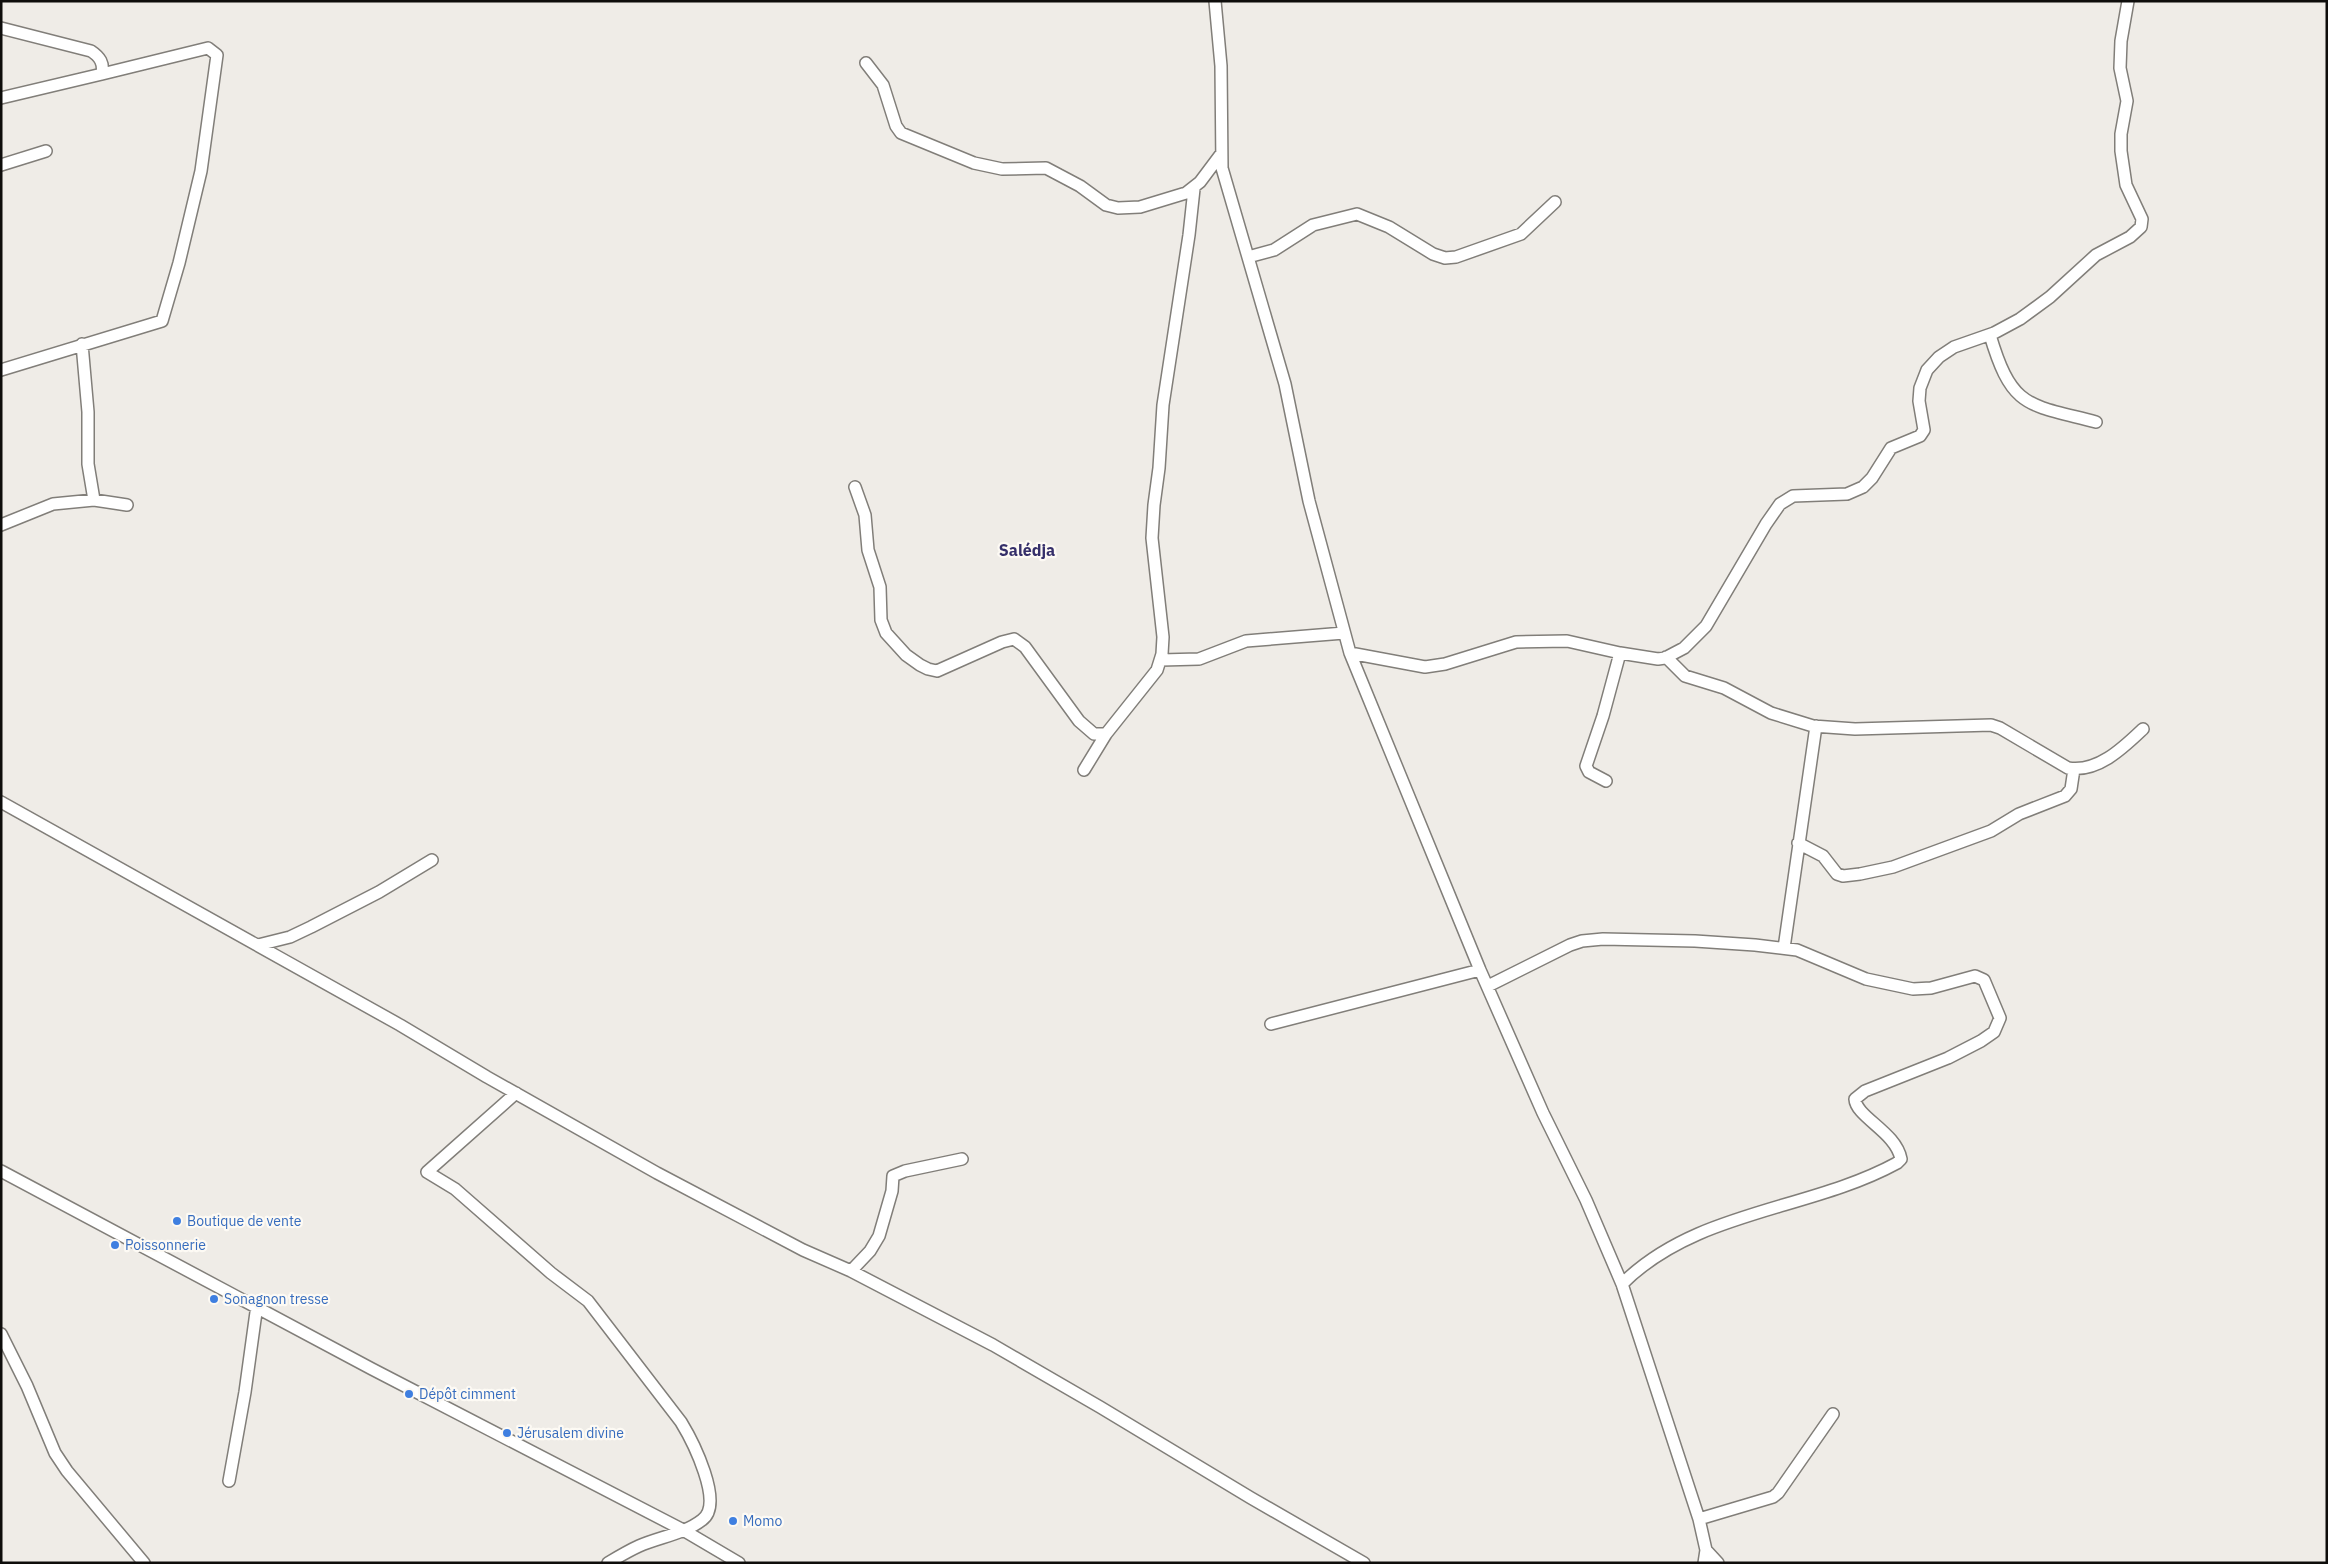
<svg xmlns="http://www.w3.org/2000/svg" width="2328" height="1564" font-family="'IBM Plex Sans',sans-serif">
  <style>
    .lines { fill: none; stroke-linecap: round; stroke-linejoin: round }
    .minor-casing { stroke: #817e79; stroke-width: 14 }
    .minor { stroke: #fff; stroke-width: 11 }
    .shop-dot { fill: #3f7fe0; stroke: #fdfaf4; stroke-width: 2 }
    .labels { text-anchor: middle; stroke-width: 4.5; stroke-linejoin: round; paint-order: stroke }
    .shop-label { font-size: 14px; fill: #366cbe; stroke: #fdfaf4; text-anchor: start }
    .quarter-label { font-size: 16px; font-weight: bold; fill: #352f6a; stroke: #fdfaf4 }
  </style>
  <rect width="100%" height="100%" fill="#efece7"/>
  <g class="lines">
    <g class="minor-casing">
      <path id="minor" d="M1215,1L1221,66L1222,168L1285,384L1309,501L1350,653L1480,970L1543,1113L1586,1200L1622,1284L1699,1519L1706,1550L1704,1563
        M1,28L91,51C100,57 104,63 102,74L1,98
        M866,63L883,85L896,126L901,133L974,163L1002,169L1046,168L1080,186L1106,205L1118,208L1140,207L1186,193L1200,182L1221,154
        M1,165L46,151
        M1248,257L1274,250L1313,225L1357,214L1389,227L1433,254L1445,258L1456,257L1521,234L1555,202
        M1990,335C2012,409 2027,404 2096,422
        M82,344L88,412V464L94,500
        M1,370L162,321L179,263L201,171L217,55L208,48L102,74
        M855,487L865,515L868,550L880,587L881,620L886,633L906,655L920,665L928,669L937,671L1002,642L1014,639L1025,647L1079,721L1094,734H1106
        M1,525L53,504L94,500L127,505
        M1350,653L1425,667L1445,664L1516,642L1567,641L1620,653L1658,659L1665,658L1684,648L1706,626L1766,524L1780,504L1793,496L1847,494L1863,487L1872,478L1891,448L1920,436L1924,430L1919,401L1920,388L1927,370L1939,357L1954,347L1994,333L2020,319L2050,297L2096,255L2130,237L2141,227L2142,219L2126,185L2121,151V134L2127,101L2120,68L2121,41L2128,1
        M1666,657L1685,676L1724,688L1771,713L1813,726L1855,729L1991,725L2000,728L2068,768C2098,773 2124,747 2143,729
        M1161,660L1199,659L1246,641L1344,633
        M1084,770L1106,734L1157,670L1162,654L1163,637L1152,538L1154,505L1159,468L1163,405L1189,235L1194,189
        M1606,781L1589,772L1586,766L1603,716L1620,653
        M1,802L400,1025L487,1077L657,1173L803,1250L851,1271L993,1345L1100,1407L1251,1498L1364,1563
        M1798,843L1823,856L1837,874L1843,876L1860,874L1893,867L1991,831L2019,814L2065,796L2071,789L2074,769
        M258,945L290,937L311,927L379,892L432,860
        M1784,948L1816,726
        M1488,986L1570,945L1582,941L1603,939L1695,941L1755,945L1797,950L1866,979L1913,989L1931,988L1975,976L1984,980L2000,1018L1994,1032L1981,1041L1948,1058L1865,1091L1855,1099C1856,1117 1896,1132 1901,1159L1897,1163C1809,1211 1696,1210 1622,1284
        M1271,1024L1480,970
        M516,1093L427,1172L455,1189L551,1273L588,1301L681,1422C692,1440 725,1504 702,1520C684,1534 659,1537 639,1546C628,1551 618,1557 608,1563
        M1,1171L372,1369L683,1530L739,1563
        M851,1271L870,1251L879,1236L892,1191L893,1176L905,1171L962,1159
        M1,1334L27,1386L55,1453L67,1471L144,1563
        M229,1481L245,1392L257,1305
        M1699,1519L1773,1497L1778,1493L1833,1414
        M1706,1550L1718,1563"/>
    </g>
    <use href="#minor" class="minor"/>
  </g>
  <g class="shop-dot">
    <circle cx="177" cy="1221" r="5"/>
    <circle cx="115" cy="1245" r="5"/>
    <circle cx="214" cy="1299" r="5"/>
    <circle cx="409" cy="1394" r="5"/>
    <circle cx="507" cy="1433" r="5"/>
    <circle cx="733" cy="1521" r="5"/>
  </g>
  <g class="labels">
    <g class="shop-label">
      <text x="187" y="1226">Boutique de vente</text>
      <text x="125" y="1250">Poissonnerie</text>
      <text x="224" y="1304">Sonagnon tresse</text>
      <text x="419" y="1399">Dépôt cimment</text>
      <text x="517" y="1438">Jérusalem divine</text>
      <text x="743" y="1526">Momo</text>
    </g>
    <g class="quarter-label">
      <text x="1027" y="556">Salédja</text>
    </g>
  </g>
  <rect width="2328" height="1564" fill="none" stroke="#0e0d0b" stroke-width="5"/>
</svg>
